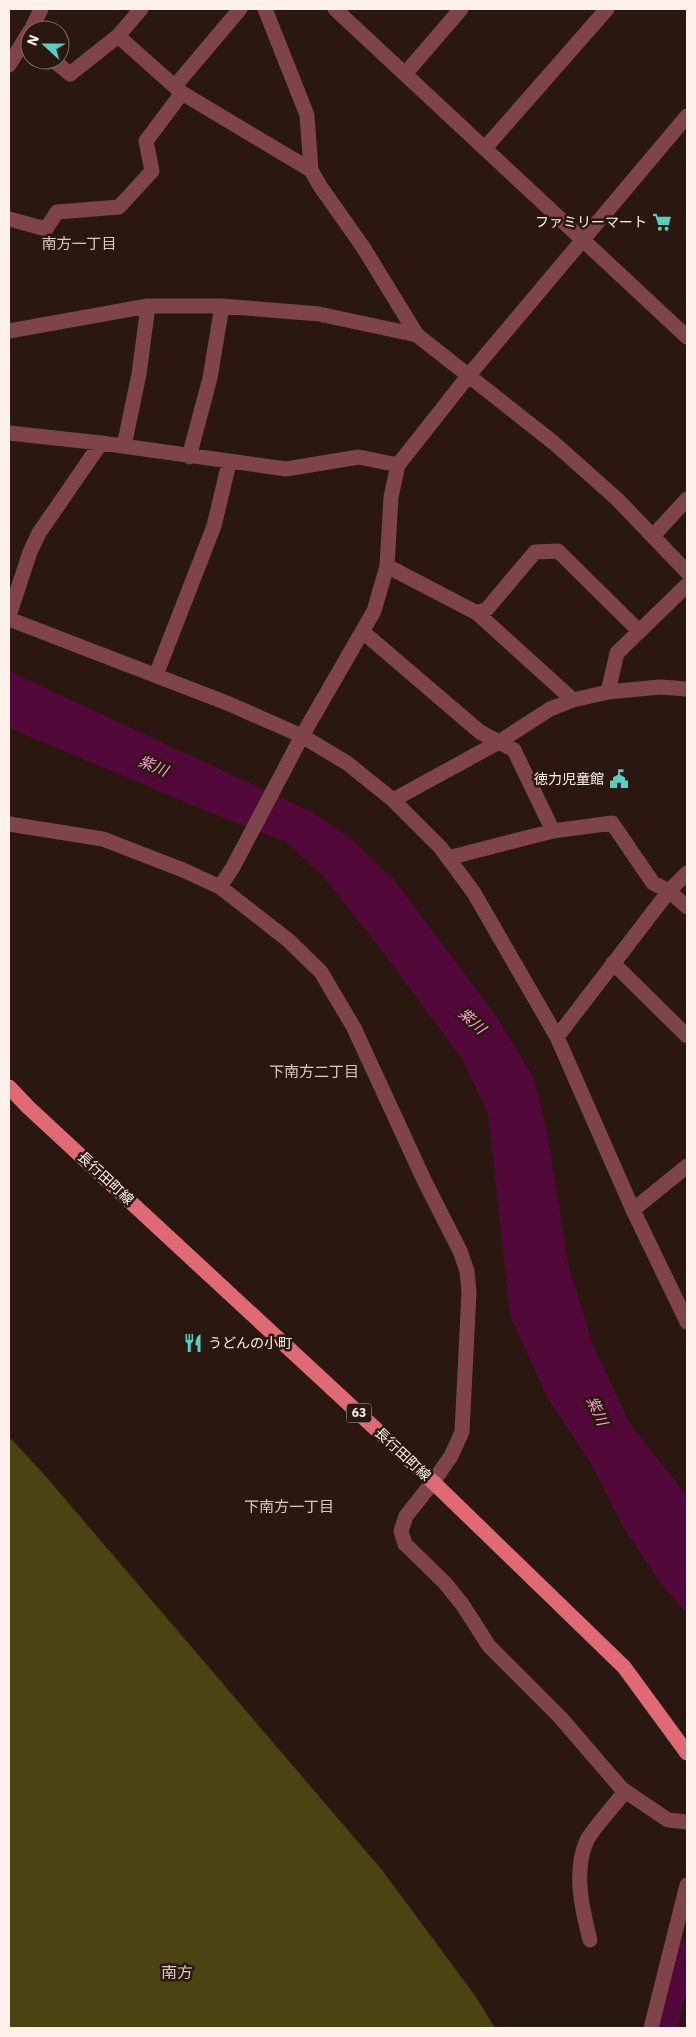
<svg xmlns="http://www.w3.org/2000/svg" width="696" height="2037" font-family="'IBM Plex Sans','Noto Sans JP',sans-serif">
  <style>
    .forest { fill: #4b4311 }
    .water { fill: #520839 }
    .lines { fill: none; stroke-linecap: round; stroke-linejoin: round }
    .river { stroke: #520839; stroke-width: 28 }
    .minor { stroke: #7e444a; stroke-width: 15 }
    .major { stroke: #e06976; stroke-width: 15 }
    .labels { text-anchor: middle; stroke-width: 5; stroke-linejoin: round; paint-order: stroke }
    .shield { fill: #291710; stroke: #bfb0ab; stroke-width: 1 }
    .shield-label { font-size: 12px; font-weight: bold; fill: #fff2ed }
    .poi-label { font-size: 14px; fill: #fff2ed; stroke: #291710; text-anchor: end }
    .street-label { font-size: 14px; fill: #fff2ed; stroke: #291710 }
    .neighbourhood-label { font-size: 15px; fill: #e2c9bf; stroke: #291710 }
    .water-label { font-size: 15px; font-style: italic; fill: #f9a4d2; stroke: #291710 }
    .quarter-label { font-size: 16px; fill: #e2c9bf; stroke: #291710 }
  </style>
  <rect width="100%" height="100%" fill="#291710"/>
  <path class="forest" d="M9,1437L42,1472L382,1870L476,1997L495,2028H9Z"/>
  <path class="water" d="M9,671L310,811L347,835L395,881L494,1013L533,1076L546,1126L568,1263L592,1343L630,1424L687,1496V1614L661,1584L622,1525L591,1464L548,1399L510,1316L488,1114L462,1059L379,947L322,875L286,842L223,818L9,728Z"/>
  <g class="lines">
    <path class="river" d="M665,2028C667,2003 677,1978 687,1954"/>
    <path class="minor" d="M265,9L307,115L311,170
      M335,9L687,337
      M31,30L41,9
      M118,36L182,93L311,170L320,186L363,247L417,335L554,443L617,499L687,572
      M53,60L70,74L118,36L141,9
      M9,65L30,31
      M405,74L461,9
      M175,86L240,9
      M485,148L607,9
      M9,219L46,229L57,212L119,207L152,171L146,141L182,93
      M9,331L148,306H222L319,314L417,335
      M9,433L101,443L286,469L359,457L398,465
      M124,446L139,374L148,306
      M189,457L210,378L222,306
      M653,536L687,499
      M387,566L477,613L487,609L535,552L558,551L639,631
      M477,613L573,700
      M9,616L30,552L39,533L101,443
      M9,619L227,703L302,736L347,763L393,800L440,847L474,893L557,1037L633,1210L687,1322
      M363,632L480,732L514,750L553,831
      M156,675L214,526L229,463
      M608,692L617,653L687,585
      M393,800L499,742L550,709L573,700L608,692L660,687L687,689
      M9,824L103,839L183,870L220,887L288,940L321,972L354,1028L424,1180L460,1251L467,1271L469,1292L462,1432L451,1456L433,1482L406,1516L401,1531L405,1544L445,1583L462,1604L489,1646L560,1717L622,1789L668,1820L687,1822
      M448,858L553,831L612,823L653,883L669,891L687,907
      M220,887L233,867L302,736L374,611L387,566L391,497L398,465L469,375L687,116
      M613,963L687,1036
      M557,1037L669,891L687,873
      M633,1210L687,1166
      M590,1940C582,1909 573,1871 587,1840C594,1827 616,1804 625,1791
      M651,2028L687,1885"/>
    <path class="major" d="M9,1087L28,1107L433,1482L624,1667L687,1753"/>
  </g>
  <defs>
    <g id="supermarket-bare" transform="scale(1.5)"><path d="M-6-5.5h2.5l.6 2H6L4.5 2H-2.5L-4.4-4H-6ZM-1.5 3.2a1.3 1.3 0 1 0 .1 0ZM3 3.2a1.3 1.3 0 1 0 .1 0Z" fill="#57cec1" stroke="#291710" stroke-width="2.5" paint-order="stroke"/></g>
    <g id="civic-bare" transform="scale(1.5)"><path d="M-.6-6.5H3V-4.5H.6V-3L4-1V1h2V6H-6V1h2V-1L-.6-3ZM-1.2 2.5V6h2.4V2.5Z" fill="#57cec1" stroke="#291710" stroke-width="2.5" paint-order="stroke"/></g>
    <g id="restaurant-bare" transform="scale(1.5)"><path d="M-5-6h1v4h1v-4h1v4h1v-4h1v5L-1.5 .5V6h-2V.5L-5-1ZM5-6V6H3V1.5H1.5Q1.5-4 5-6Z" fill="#57cec1" stroke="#291710" stroke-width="2.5" paint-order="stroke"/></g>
  </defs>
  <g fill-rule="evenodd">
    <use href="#supermarket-bare" x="662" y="222"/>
    <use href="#civic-bare" x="619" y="779"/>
    <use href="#restaurant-bare" x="193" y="1343"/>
  </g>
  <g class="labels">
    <rect class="shield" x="346.5" y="1403.5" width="25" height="19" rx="4"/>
    <g class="shield-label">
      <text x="359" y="1417">63</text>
    </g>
    <g class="poi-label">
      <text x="647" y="227">ファミリーマート</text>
      <text x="604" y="784">徳力児童館</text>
      <text x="208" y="1348" text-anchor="start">うどんの小町</text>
    </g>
    <g class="street-label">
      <text transform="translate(106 1178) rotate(43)" y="5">長行田町線</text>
      <text transform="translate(403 1454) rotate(43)" y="5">長行田町線</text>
    </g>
    <g class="neighbourhood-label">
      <text x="79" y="249">南方一丁目</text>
      <text x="314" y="1077">下南方二丁目</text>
      <text x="289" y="1512">下南方一丁目</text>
    </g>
    <g class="water-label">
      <text transform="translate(153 766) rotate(22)" y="5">紫川</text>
      <text transform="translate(472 1021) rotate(42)" y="5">紫川</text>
      <text transform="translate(597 1411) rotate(66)" y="5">紫川</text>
    </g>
    <g class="quarter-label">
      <text x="177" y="1978">南方</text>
    </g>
  </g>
  <rect width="696" height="2037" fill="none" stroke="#fff2ed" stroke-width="20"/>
  <g transform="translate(45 45) rotate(291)"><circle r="24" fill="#291710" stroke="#7f6f68"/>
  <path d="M0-4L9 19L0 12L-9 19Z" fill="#57cec1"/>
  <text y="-8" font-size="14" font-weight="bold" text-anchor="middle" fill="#fff2ed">N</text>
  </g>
</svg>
